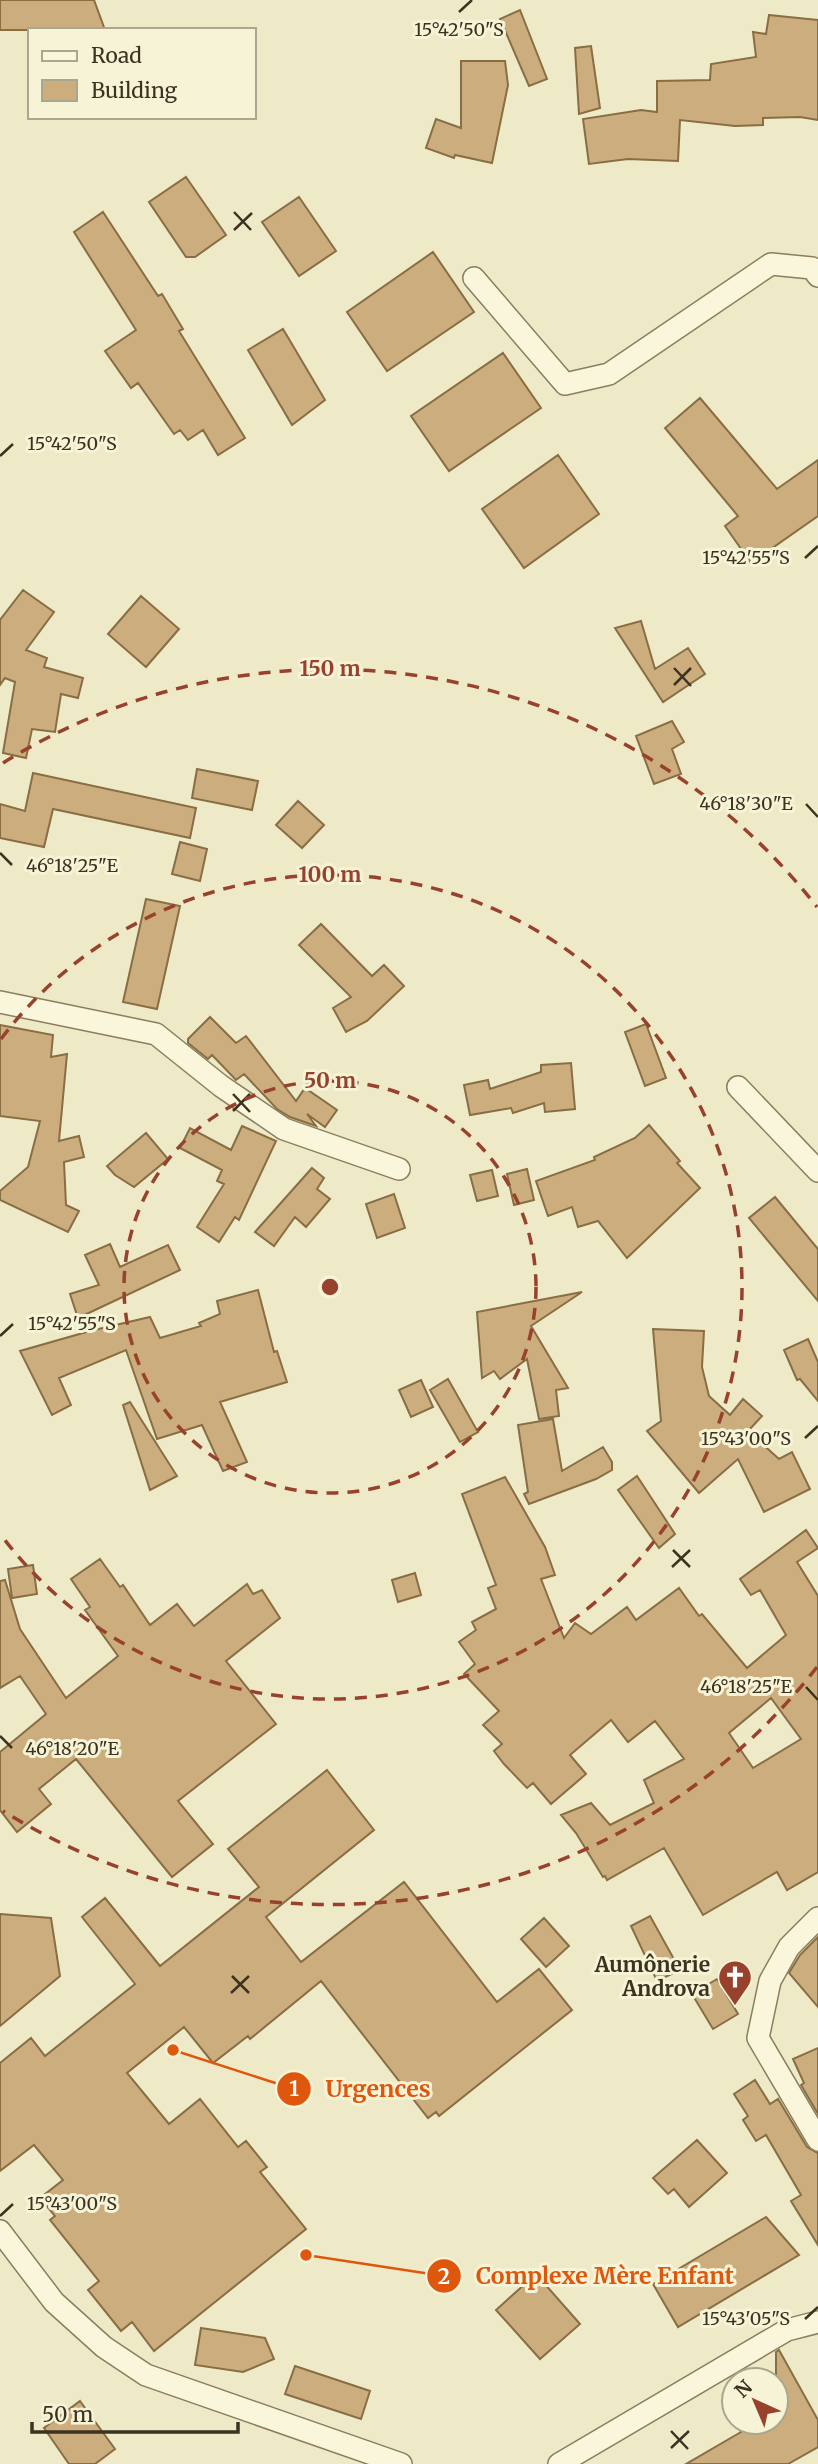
<svg xmlns="http://www.w3.org/2000/svg" width="818" height="2464" font-family="Merriweather,serif">
  <style>
    .building { fill: #ccae7e; stroke: #896d43; stroke-width: 2; fill-rule: evenodd }
    .lines { fill: none; stroke-linecap: round; stroke-linejoin: round }
    .minor-casing { stroke: #8a7e5d; stroke-width: 24 }
    .minor { stroke: #f9f6db; stroke-width: 21 }
    .ticks { fill: none; stroke: #3b3220; stroke-width: 2.5 }
    .ring { fill: none; stroke: #98422d; stroke-width: 3.5; stroke-dasharray: 12 9 }
    .labels { text-anchor: middle; stroke-width: 6; stroke-linejoin: round; paint-order: stroke }
    .poi-label { font-size: 21px; font-weight: bold; fill: #3b3220; stroke: #f6f3d7; text-anchor: end }
    .ticks-label { font-size: 18px; text-anchor: middle; fill: #3b3220; stroke: #f6f3d7; stroke-width: 6; stroke-linejoin: round; paint-order: stroke }
    .centre { fill: #98422d; stroke: #f6f3d7; stroke-width: 3.5 }
    .ring-label { font-size: 21px; text-anchor: middle; font-weight: bold; fill: #98422d; stroke: #f6f3d7; stroke-width: 6; stroke-linejoin: round; paint-order: stroke }
    .leader { fill: none; stroke: #df570d; stroke-width: 2.5 }
    .callout-dot { fill: #df570d; stroke: #f6f3d7; stroke-width: 2.5 }
    .mark-label { font-size: 21px; text-anchor: middle; font-weight: bold; fill: #fff }
    .callout-label { font-size: 23px; text-anchor: middle; font-weight: bold; fill: #df570d; stroke: #f6f3d7; stroke-width: 6; stroke-linejoin: round; paint-order: stroke }
  </style>
  <rect width="100%" height="100%" fill="#eeeac8"/>
  <path class="building" d="M0,0H94L105,30H0Z
    M520,10L547,79L529,86L500,19Z
    M769,15L818,20V120L800,117L763,118V125L735,126L680,120L678,161L628,159L589,164L583,119L641,110L657,112V81L710,80L711,64L756,57L753,32L766,34Z
    M591,46L600,108L579,114L575,48Z
    M461,61H505L508,85L492,163L455,155L454,158L426,148L436,119L461,128Z
    M186,177L226,235L195,257H186L149,202Z
    M299,197L336,251L299,276L262,222Z
    M103,212L158,296L162,294L183,329L179,331L245,438L218,455L203,430L188,440L180,430L174,434L138,383L131,388L105,351L136,330L74,232Z
    M433,252L474,312L387,371L347,312Z
    M283,329L325,400L292,425L248,350Z
    M503,353L541,408L449,471L411,416Z
    M700,398L777,489L818,460V516L751,563L725,526L738,516L665,428Z
    M558,455L599,514L524,568L482,509Z
    M23,590L54,612L26,650L47,658L44,667L83,678L78,698L61,694L55,732L32,729L26,758L3,753L15,682L5,678L0,685V620Z
    M141,596L179,629L146,667L108,634Z
    M641,621L655,669L688,648L705,674L663,702L615,628Z
    M672,721L684,742L672,749L681,774L654,784L636,736Z
    M197,769L258,781L252,810L192,798Z
    M33,773L196,808L190,838L53,809L44,847L0,838V804L25,811Z
    M298,801L324,825L302,848L276,825Z
    M180,842L207,849L200,881L172,874Z
    M146,899L180,906L157,1009L123,1002Z
    M321,924L372,976L384,965L404,986L367,1021L346,1032L333,1008L351,997L299,945Z
    M210,1017L236,1043L246,1036L296,1101L305,1088L337,1110L325,1127L307,1114L316,1126L290,1117L277,1109L244,1074L236,1080L212,1055L208,1059L188,1043V1039Z
    M646,1024L666,1078L645,1086L625,1032Z
    M0,1025L53,1035L51,1057L67,1054L59,1141L79,1136L84,1157L64,1162L66,1205L79,1211L68,1232L0,1200V1191L28,1167L40,1121L0,1116Z
    M571,1063L575,1109L545,1112L544,1103L513,1113L511,1108L470,1115L464,1085L488,1080L490,1089L541,1072V1065Z
    M649,1125L680,1161L677,1163L700,1188L627,1258L598,1221L578,1227L572,1207L548,1216L536,1181L595,1160L594,1157L635,1138Z
    M242,1126L276,1141L239,1220L235,1217L219,1242L197,1227L224,1184L217,1181L222,1170L180,1148L190,1128L231,1150Z
    M146,1133L168,1159L134,1187L115,1175L107,1166Z
    M312,1168L324,1178L317,1189L330,1199L306,1227L295,1217L274,1246L255,1232Z
    M527,1169L534,1200L514,1205L507,1174Z
    M492,1170L498,1196L477,1201L470,1175Z
    M394,1194L405,1228L377,1238L366,1204Z
    M775,1197L818,1249V1301L749,1218Z
    M110,1244L120,1267L168,1245L180,1270L78,1318L70,1294L99,1285L85,1255Z
    M258,1290L274,1352L277,1351L287,1382L220,1402L247,1462L223,1471L202,1425L157,1439L126,1350L59,1378L71,1405L52,1415L20,1351L90,1331L150,1317L160,1338L201,1326L199,1323L220,1314L217,1301Z
    M582,1292L531,1326L568,1388L556,1390L559,1416L539,1419L527,1359L500,1379L494,1371L482,1378L477,1312Z
    M653,1329L704,1331L702,1367L709,1396L730,1415L743,1399L762,1416L748,1431L779,1459L792,1452L810,1489L764,1512L738,1459L699,1493L647,1431L661,1421Z
    M808,1339L818,1362V1401L800,1379L797,1380L784,1350Z
    M448,1379L478,1432L460,1442L430,1390Z
    M421,1380L433,1407L411,1417L399,1390Z
    M130,1402L177,1476L150,1490L123,1405Z
    M553,1419L562,1471L603,1447L612,1462V1470L596,1479L529,1504L524,1494L528,1492L518,1425Z
    M637,1476L675,1534L659,1548L618,1490Z
    M505,1477L545,1547L555,1575L541,1579L564,1638L575,1623L591,1634L627,1607L636,1620L679,1588L699,1616L702,1614L747,1668L786,1635L760,1590L751,1595L740,1579L806,1530L818,1548L797,1562L818,1596V1872L787,1890L777,1872L703,1915L664,1848L607,1880L605,1876L603,1877L576,1833L561,1815L591,1803L610,1825L654,1803L644,1780L684,1759L655,1721L628,1742L611,1720L570,1755L586,1774L551,1804L533,1783L527,1788L504,1764L494,1751L502,1744L483,1725L499,1711L464,1674L475,1664L459,1642L476,1630L472,1622L496,1609L488,1588L496,1585L462,1494ZM771,1698L801,1739L753,1768L729,1733Z
    M100,1559L120,1587L123,1585L150,1625L177,1604L194,1626L247,1584L253,1594L262,1590L280,1618L226,1661L276,1724L178,1801L213,1844L172,1877L76,1759L39,1789L51,1804L17,1832L0,1810V1752L46,1714L20,1676L0,1688V1581L5,1580L20,1629L66,1698L118,1656L85,1610L90,1607L71,1579Z
    M33,1565L37,1594L12,1598L8,1569Z
    M415,1573L421,1595L398,1602L392,1580Z
    M327,1770L374,1830L266,1917L301,1962L404,1882L497,2002L539,1969L572,2010L439,2116L436,2112L428,2118L321,1981L250,2039L248,2036L213,2063L184,2027L127,2073L169,2124L200,2099L238,2147L246,2141L267,2167L260,2172L306,2229L154,2351L132,2322L121,2331L88,2290L99,2281L50,2220L55,2216L40,2198L63,2180L34,2145L0,2171V2063L31,2038L45,2056L135,1984L82,1917L105,1898L160,1966L259,1887L228,1849Z
    M0,1914L51,1918L60,1976L0,2026Z
    M650,1916L680,1970L657,1981L631,1926Z
    M544,1918L569,1946L546,1967L521,1939Z
    M818,1937V2007L789,1973L800,1955Z
    M717,1979L738,2014L713,2029L692,1994Z
    M818,2048V2114L801,2085L804,2083L793,2059Z
    M755,2080L770,2104L778,2099L807,2147L818,2153V2245L791,2201L801,2195L766,2135L756,2141L743,2120L748,2116L734,2094Z
    M697,2140L727,2173L689,2207L674,2189L668,2194L653,2178Z
    M766,2217L799,2255L678,2327L653,2284Z
    M536,2274L580,2324L540,2359L496,2310Z
    M201,2328L265,2338L274,2359L243,2372L195,2365Z
    M779,2350L818,2420V2447L788,2464H686L741,2432L735,2422H776V2352Z
    M295,2366L370,2391L361,2419L285,2394Z
    M80,2401L115,2449L95,2464H69L44,2428Z"/>
  <g class="lines">
    <g class="minor-casing">
      <path id="minor" d="M474,278L565,384L609,374L771,264L812,268L818,276
        M0,1002L156,1034L221,1086L284,1129L399,1169
        M738,1087L818,1171
        M818,1918L789,1947L770,1981L758,2038L818,2140
        M0,2231L54,2302L104,2347L146,2375L401,2464
        M559,2464L787,2330L818,2322"/>
    </g>
    <use href="#minor" class="minor"/>
  </g>
  <path class="ticks" d="M459,12L472,0M234,212L251,230M234,230L252,213M0,456L13,444M805,558L818,546M674,668L691,686M674,685L691,668M806,804L818,817M0,853L12,865M233,1094L250,1112M233,1111L250,1094M0,1336L13,1324M805,1438L818,1426M673,1550L690,1567M672,1567L690,1550M806,1687L818,1700M0,1736L12,1748M232,1976L249,1993M231,1993L249,1976M0,2216L13,2204M805,2319L818,2307M671,2431L688,2449M671,2448L689,2431"/>
  <g class="ring">
    <circle cx="330" cy="1287" r="206"/>
    <path d="M1 1039A412 412 0 1 1 1 1535"/>
    <path d="M817 1667A618 618 0 0 1 3 1811M3 763A618 618 0 0 1 817 907"/>
  </g>
  <defs>
    <g id="church-pin" transform="scale(1.75)"><path d="M0 17L-7.5 6A9.5 9.5 0 1 1 7.5 6Z" fill="#98422d" stroke="#f6f3d7"/><path d="M-1.2-6h2.4v3.5h3.3v2.4h-3.3V6h-2.4V-.1h-3.3v-2.4h3.3Z" fill="#fff"/></g>
  </defs>
  <g fill-rule="evenodd">
    <use href="#church-pin" x="735" y="1977"/>
  </g>
  <g class="labels">
    <g class="poi-label">
      <text x="710" y="1972">Aumônerie<tspan x="710" dy="24">Androva</tspan></text>
    </g>
  </g>
  <g class="ticks-label">
    <text x="459" y="36">15°42'50"S</text>
    <text x="72" y="450">15°42'50"S</text>
    <text x="746" y="564">15°42'55"S</text>
    <text x="746" y="810">46°18'30"E</text>
    <text x="72" y="872">46°18'25"E</text>
    <text x="72" y="1330">15°42'55"S</text>
    <text x="746" y="1445">15°43'00"S</text>
    <text x="746" y="1693">46°18'25"E</text>
    <text x="72" y="1755">46°18'20"E</text>
    <text x="72" y="2210">15°43'00"S</text>
    <text x="746" y="2325">15°43'05"S</text>
  </g>
  <circle cx="330" cy="1287" r="10" class="centre"/>
  <g class="ring-label">
    <text x="330" y="676">150 m</text>
    <text x="330" y="882">100 m</text>
    <text x="330" y="1088">50 m</text>
  </g>
  <path class="leader" d="M173 2050L294 2089M306 2255L444 2276"/>
  <g class="callout-dot">
    <circle cx="173" cy="2050" r="7"/>
    <circle cx="306" cy="2255" r="7"/>
    <circle cx="294" cy="2089" r="18"/>
    <circle cx="444" cy="2276" r="18"/>
  </g>
  <g class="mark-label">
    <text x="294" y="2096">1</text>
    <text x="444" y="2284">2</text>
  </g>
  <g class="callout-label">
    <text x="378" y="2097">Urgences</text>
    <text x="605" y="2284">Complexe Mère Enfant</text>
  </g>
  <rect x="28" y="28" width="228" height="91" fill="#f6f3d7" stroke="#aba68e" stroke-width="2"/>
  <rect x="42" y="51" width="35" height="10" fill="#f9f6db" stroke="#aba68e" stroke-width="2"/>
  <text x="91" y="63" font-size="21" fill="#3b3220">Road</text>
  <rect x="42" y="80" width="35" height="21" fill="#ccae7e" stroke="#aba68e" stroke-width="2"/>
  <text x="91" y="98" font-size="21" fill="#3b3220">Building</text>
  <g transform="translate(755 2401) rotate(316)"><circle r="33" fill="#f6f3d7" stroke="#aba68e" stroke-width="2"/>
  <path d="M0-5L12 26L0 18L-12 26Z" fill="#98422d"/>
  <text y="-10" font-size="19" font-weight="bold" text-anchor="middle" fill="#3b3220">N</text>
  </g>
  <path d="M32 2422v10h206v-10" fill="none" stroke="#3b3220" stroke-width="3.5"/>
  <text x="42" y="2422" font-size="21" fill="#3b3220" stroke="#f6f3d7" stroke-width="5" paint-order="stroke">50 m</text>
</svg>
